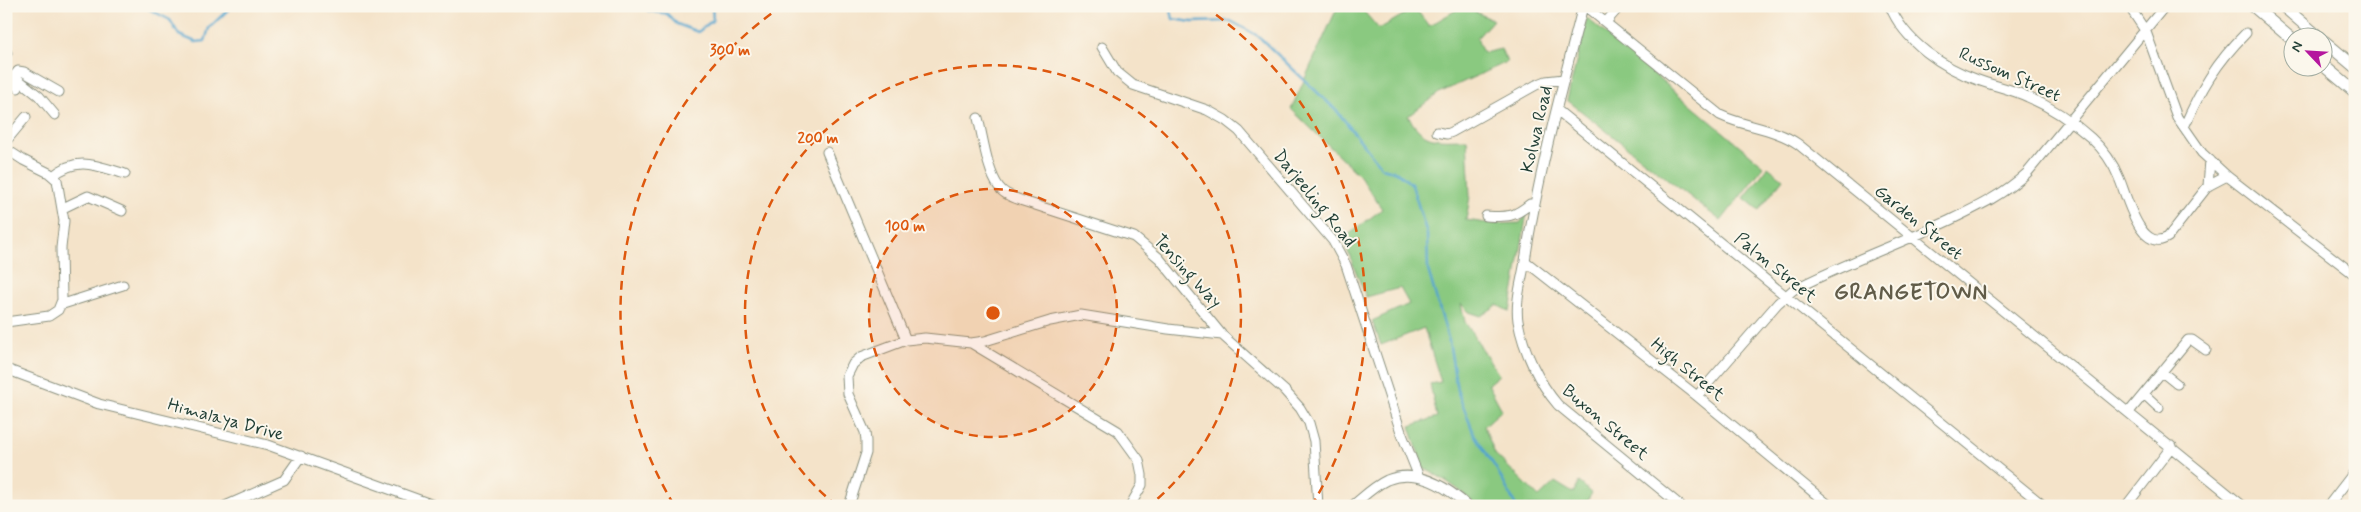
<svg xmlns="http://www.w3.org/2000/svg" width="2361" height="512" font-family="Mynerve,sans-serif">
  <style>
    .grass { fill: #8ac980; stroke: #54835a }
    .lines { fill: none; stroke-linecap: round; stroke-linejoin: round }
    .stream { stroke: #52a4cd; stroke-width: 2.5 }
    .minor-casing { stroke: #8a907e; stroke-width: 11 }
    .major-casing { stroke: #8a907e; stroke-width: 13 }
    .minor { stroke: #fff; stroke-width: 9 }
    .major { stroke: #fff; stroke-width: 11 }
    .ring { fill: none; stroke: #de580e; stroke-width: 2.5; stroke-dasharray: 9 6 }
    .labels { text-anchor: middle; stroke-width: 4; stroke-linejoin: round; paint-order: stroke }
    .street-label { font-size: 18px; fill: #1f3d34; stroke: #fbf7ec }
    .district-label { font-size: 22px; font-weight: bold; letter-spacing: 1px; fill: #615c49; stroke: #fbf7ec }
    .centre { fill: #de580e; stroke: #fbf7ec; stroke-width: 2.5 }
    .ring-label { font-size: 15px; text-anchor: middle; font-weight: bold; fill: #de580e; stroke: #fbf7ec; stroke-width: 4; stroke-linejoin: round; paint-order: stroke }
  </style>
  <rect width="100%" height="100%" fill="#fbf7ec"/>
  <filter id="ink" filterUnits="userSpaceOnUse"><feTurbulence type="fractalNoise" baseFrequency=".02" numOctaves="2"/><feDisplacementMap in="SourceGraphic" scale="10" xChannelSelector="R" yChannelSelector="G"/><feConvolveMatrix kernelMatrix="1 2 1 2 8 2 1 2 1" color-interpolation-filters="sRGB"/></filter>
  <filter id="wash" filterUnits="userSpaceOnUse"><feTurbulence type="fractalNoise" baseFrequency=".0096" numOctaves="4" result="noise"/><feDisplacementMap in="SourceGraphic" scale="20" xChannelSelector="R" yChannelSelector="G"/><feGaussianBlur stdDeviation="1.12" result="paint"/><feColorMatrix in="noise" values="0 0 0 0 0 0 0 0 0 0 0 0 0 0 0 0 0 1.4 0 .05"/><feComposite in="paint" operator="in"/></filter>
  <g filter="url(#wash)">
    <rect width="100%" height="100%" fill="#f4e3c9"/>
    <path class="grass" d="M1338,6H1363L1361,8L1379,29L1415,8L1429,26L1463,6L1493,20L1477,38L1483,53L1501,49L1507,62L1439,93L1408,116C1424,144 1438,139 1467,139L1470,196L1466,220L1493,224L1520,223L1527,213L1510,312L1497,305L1481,316L1469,312L1461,304L1465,322L1499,375L1488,384L1502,410L1484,426L1495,454L1539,497L1555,482L1573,493L1579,482L1592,493L1584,506H1477C1460,489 1443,478 1423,468L1410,426L1437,417L1430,384L1441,382L1424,328L1381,345L1372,321L1409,304L1400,288L1366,297L1343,239L1382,209L1360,176L1291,109Z
      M1587,18L1764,166L1721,221L1567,100Z
      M1768,167L1783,179L1759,210L1744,198Z"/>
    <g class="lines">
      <path class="stream" d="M143,6L170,20L179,35L196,42L205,41L209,28L232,6
        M642,6L649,11L667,14L677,24L698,32L713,20L712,6
        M1170,6L1173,19L1192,22L1231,21L1258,36L1337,111L1382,168L1397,172L1412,185L1427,234L1428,270L1449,341L1457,390L1474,434L1497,470L1516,506"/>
    </g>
  </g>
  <g filter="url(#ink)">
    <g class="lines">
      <g class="minor-casing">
        <path id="minor" d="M1583,6C1561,90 1538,175 1525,261C1522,280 1515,301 1518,321C1523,350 1539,383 1558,405L1681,506
          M1585,6L1720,115C1745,127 1775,128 1798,144L2243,506
          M1890,6C1904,41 1943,68 1978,80C1994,86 2012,89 2028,97C2051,107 2072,121 2091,138C2103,149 2113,163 2119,178C2126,193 2140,255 2168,237L2208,186L2227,176
          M2129,6L2146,32L2177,117L2202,153L2227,176L2355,275
          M1606,22L1620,6
          M1102,47L1117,72L1133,85L1207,110L1225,120L1239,131L1333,241L1346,265L1401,432L1419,477
          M6,53H7
          M6,76H14L18,71L24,72L59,92
          M14,76L39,96L55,115
          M6,77L18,88
          M1557,110L2044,506
          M978,118C983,137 987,171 999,187C1004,195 1015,198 1023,201L1134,237L1159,258L1222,335L1284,390L1300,408L1309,423L1314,441L1318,506
          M2184,127C2201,89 2216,63 2246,33
          M1437,132L1447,134L1452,132L1536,85L1546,81L1564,79
          M6,141L26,117
          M6,149L23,160L49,173L57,180L64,221L61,248L62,300L58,310L49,316L6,322
          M827,152L906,340
          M53,176C77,155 98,166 125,174
          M2208,186L2210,160
          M63,208L88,196L122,211
          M1486,216C1507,217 1513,218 1530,204H1535
          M1525,261L1697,396L1830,506
          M60,305L123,285
          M971,343L1118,431L1139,460L1142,475V485L1130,506
          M6,369L99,404L268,445L436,506
          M2162,372L2177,384
          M2144,394L2159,408
          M1697,396L1778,303L1793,290C1843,264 1897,245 1948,221C1977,207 2003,195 2027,173L2165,6
          M2129,412L2188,340H2192L2206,350
          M225,506L284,480L301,456
          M849,506L866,453V441L865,432L848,394L847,376L853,364L861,357L906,340L925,338L971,343L985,341L1050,321L1081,315L1168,329L1222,335
          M1352,506C1363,497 1374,486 1387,480C1417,468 1446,486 1468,506
          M2126,506L2172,446
          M2328,506L2355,471"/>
      </g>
      <g class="major-casing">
        <path id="major" d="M2253,6L2294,41
          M2283,6L2320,38
          M2324,41L2355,67
          M2324,66L2355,92"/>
      </g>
      <use href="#minor" class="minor"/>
      <use href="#major" class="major"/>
    </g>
  </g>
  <circle cx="993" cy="313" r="124" fill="#de580e" fill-opacity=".12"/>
  <g class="ring">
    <circle cx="993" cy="313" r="124"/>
    <path d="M837 506A248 248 0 1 1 1149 506"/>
    <path d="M674 505A372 372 0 0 1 782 6M1204 6A372 372 0 0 1 1312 505"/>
  </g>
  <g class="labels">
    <g class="street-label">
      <text transform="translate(2010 74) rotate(24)" y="6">Russom Street</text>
      <text transform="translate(1536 129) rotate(-77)" y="6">Kolwa Road</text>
      <text transform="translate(1315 198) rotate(51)" y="6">Darjeeling Road</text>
      <text transform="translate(1919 222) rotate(39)" y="6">Garden Street</text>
      <text transform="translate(1776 267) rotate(39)" y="6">Palm Street</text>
      <text transform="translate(1188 271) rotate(48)" y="6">Tensing Way</text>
      <text transform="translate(1688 369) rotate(39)" y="6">High Street</text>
      <text transform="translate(226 419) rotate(15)" y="6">Himalaya Drive</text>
      <text transform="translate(1606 422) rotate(40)" y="6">Buxon Street</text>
    </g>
    <g class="district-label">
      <text x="1911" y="299">GRANGETOWN</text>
    </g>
  </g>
  <circle cx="993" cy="313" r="8" class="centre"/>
  <g class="ring-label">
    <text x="730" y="55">300 m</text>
    <text x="818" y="143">200 m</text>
    <text x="905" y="231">100 m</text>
  </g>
  <rect width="2361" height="512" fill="none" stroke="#fbf7ec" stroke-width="25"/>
  <g transform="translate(2308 52) rotate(295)"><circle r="24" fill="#fbf7ec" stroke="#a3ada2"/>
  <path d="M0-4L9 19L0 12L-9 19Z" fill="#b5179e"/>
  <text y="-8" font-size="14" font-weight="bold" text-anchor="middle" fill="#1f3d34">N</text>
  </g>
</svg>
